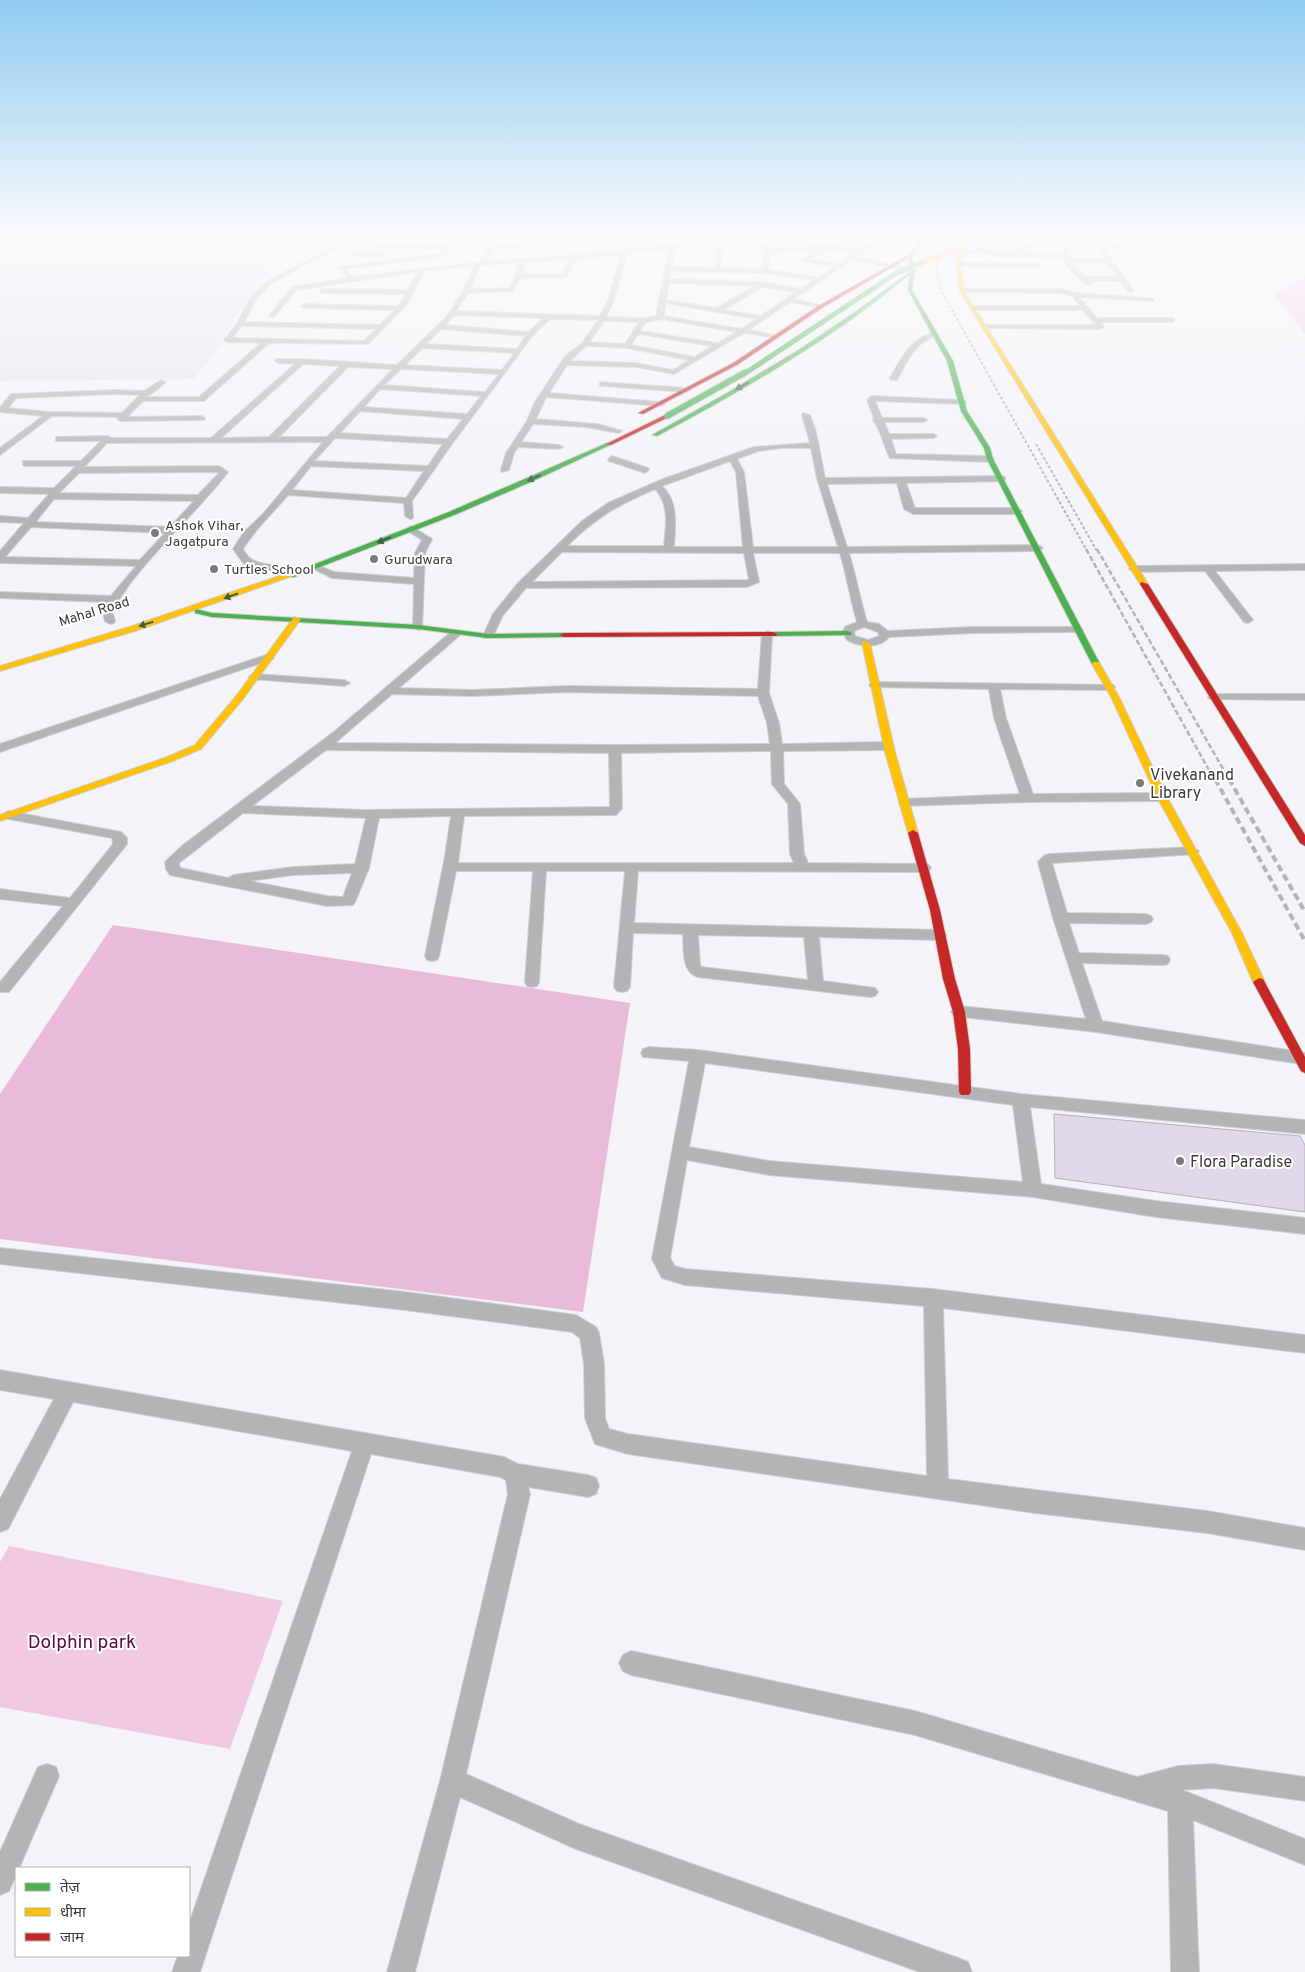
<svg xmlns="http://www.w3.org/2000/svg" width="1305" height="1972" font-family="Overpass,'Noto Sans Devanagari',sans-serif">
  <style>
    .built { fill: #e4e6f0 }
    .green { fill: #f2c9e3 }
    .forest { fill: #e9bbd8 }
    .building { fill: #e1d8ea; stroke: #b4b3b7 }
    .lines { fill: none; stroke-linecap: round; stroke-linejoin: round }
    .street-casing { stroke: #cfcfd2; stroke-width: 2 }
    .fast-casing { stroke: #cfcfd2; stroke-width: 2 }
    .slow-casing { stroke: #cfcfd2; stroke-width: 2 }
    .jam-casing { stroke: #cfcfd2; stroke-width: 2 }
    .street { fill: #b3b4b5; fill-rule: evenodd }
    .fast { fill: #4caf50; fill-rule: evenodd }
    .slow { fill: #ffc107; fill-rule: evenodd }
    .jam { fill: #c62828; fill-rule: evenodd }
    .rail-far2 { stroke: #b5b5b7; stroke-width: 2; stroke-dasharray: 3 2; stroke-linecap: butt }
    .rail-far1 { stroke: #b5b5b7; stroke-width: 2.5; stroke-dasharray: 5.5 2.5; stroke-linecap: butt }
    .rail { stroke: #b5b5b7; stroke-width: 4; stroke-dasharray: 7 4; stroke-linecap: butt }
    .fast-bridge-far1-casing { stroke: #cfcfd2; stroke-width: 5.5; stroke-linecap: butt }
    .fast-bridge-casing { stroke: #cfcfd2; stroke-width: 8; stroke-linecap: butt }
    .slow-bridge-casing { stroke: #cfcfd2; stroke-width: 5.5; stroke-linecap: butt }
    .fast-bridge-far1 { stroke: #4caf50; stroke-width: 5 }
    .fast-bridge { stroke: #4caf50; stroke-width: 6 }
    .slow-bridge { stroke: #ffc107; stroke-width: 5 }
    .oneway { fill: #405e43 }
    .poi-dot { fill: #7b7b7f; stroke: #fff; stroke-width: 2 }
    .labels { text-anchor: middle; stroke-width: 4; stroke-linejoin: round; paint-order: stroke }
    .far-poi-label { font-size: 14px; fill: #3b3b3e; stroke: #fff; text-anchor: start }
    .far-street-label { font-size: 14px; fill: #3b3b3e; stroke: #fff }
    .poi-label { font-size: 16px; fill: #3b3b3e; stroke: #fff; text-anchor: start }
    .near-park-label { font-size: 19px; fill: #570d40; stroke: #fff }
  </style>
  <rect width="100%" height="100%" fill="#f3f3f8"/>
  <path class="built" d="M0,237H287L282,254L234,321L219,347L194,379L0,381Z"/>
  <path class="green" d="M1305,277V334L1274,294Z
    M9,1546L283,1601L230,1749L0,1707V1562Z"/>
  <path class="forest" d="M113,925L630,1003L583,1312L0,1239V1094Z"/>
  <path class="building" d="M1054,1114L1300,1136L1305,1145V1212L1055,1178Z"/>
  <g class="lines">
    <g class="street-casing">
      <path id="street" d="M352,237H359L271,283L256,299L244,322L380,325L395,310L304,308L301,306L304,304L398,306L407,294L322,293L319,291L322,289L408,290L418,272L296,290L274,317L269,316L292,287L347,278L340,267L438,254L443,249L373,247L371,244L446,245L453,237H459L442,257L346,269L353,277L480,262L491,246L575,240L578,242L493,250L487,261L564,256L741,237H753L770,249L830,245L860,249L879,237H885L856,257L911,269L908,271L852,260L794,299L822,306V308L790,302L749,330L778,336V338L744,333L674,374L636,367L567,365L549,393L661,402L665,404L661,406L546,397L536,419L597,424L622,431L618,433L586,427L533,424L521,442L559,445L563,447L559,449L518,447L514,453L509,470L502,472L501,470L506,453L527,421L535,402L565,356L582,343L598,320L550,319L533,335L452,444L412,501L413,518L410,519L405,516L404,503L288,495C273,513 255,529 243,549C250,564 262,563 276,566V570L273,571L244,564L233,549L244,532L263,514L323,442L107,443L84,467L219,466L228,472C192,519 142,559 112,611L115,621L114,623L110,624L105,621L102,611L107,602L0,598V592L111,596L136,566L0,563V551L24,523L0,522V516L28,518L49,494L0,493V487L54,488L76,466H26L23,465V461H81L101,441H56V437L107,436L111,438H211L295,364L279,363L275,361L276,359H303L397,365L447,316L463,291L474,266L424,271L407,304L368,344L269,343L204,401H143L127,417L201,416L205,418L204,420L121,421L117,419L118,417L52,416L0,455V448L43,416L0,412V407L11,394L115,390L144,391L161,380L165,382L164,384L147,397H199L261,343L227,342L224,340L237,323L251,297L267,281ZM749,239L764,249L762,269L720,268L722,260V243ZM716,244V260L714,268L672,267L675,248ZM669,249L657,310V316L644,318L606,317L614,300L626,258L624,253ZM830,249L856,252L838,264L809,259L825,250ZM816,250L802,259V261L834,267L819,277L768,270L770,253ZM619,254L620,258L608,300L600,316L456,311L468,293L512,291L520,278L567,277L575,259ZM569,259L563,274H522L526,262ZM519,263L513,282L508,288L470,289L480,265ZM671,271L765,273L814,280L801,289L762,282L670,279ZM669,283L755,286L716,308L666,300ZM762,287L796,292L761,316L724,310ZM665,303L756,319L741,329L664,316ZM454,315L543,318L529,332L445,325ZM661,319L736,332L718,343L640,331L645,323ZM604,321L639,322L625,344L589,342ZM242,326L376,329L364,341L232,338ZM441,329L526,336L517,349L426,344ZM638,334L712,346L695,357L631,345ZM586,346L627,348L689,360L673,370L636,363L570,361ZM422,348L514,353L502,370L405,365ZM303,364L340,366L269,437L221,438ZM348,367L393,369L327,437H279ZM401,369L499,374L485,392L384,385ZM380,389L481,396L467,414L364,407ZM115,394L140,395L122,413L50,412L8,408L16,398ZM360,411L463,419L447,439L340,433ZM335,438L443,444L428,466L314,461ZM311,466L424,471L406,498L292,490ZM217,472L219,473L198,495L59,493L79,473ZM54,499L194,501L170,527L37,522V520ZM31,527L165,533L140,560L5,557Z
        M597,237H603L604,240L627,244L624,246L602,244Z
        M1050,237L1123,245L1121,248L1104,246L1112,261L1134,291L1129,292L1120,281H1089L1092,284L1087,285C1079,278 1072,273 1065,263L1066,258L1001,256L971,251L974,249L1016,253L1015,251L1018,248ZM1055,240L1098,245L1105,259H1072L1068,249L1065,247L1062,249L1065,254L1023,253L1021,251ZM1071,263H1107L1118,277H1085Z
        M354,252L385,253L388,255L385,257L352,255Z
        M958,263L1038,264L1041,266L1038,268L956,266Z
        M962,289H1061L1075,293L1151,298L1153,299V301L1079,297L1097,318H1172L1175,320L1172,322H1100L1104,327L1101,329L984,328L981,326L982,325H1096L1083,310H973L970,308L973,306H1080L1072,296L1061,293L960,292V290Z
        M935,332L937,333V335C914,343 908,360 897,380H891L890,378C902,357 910,339 935,332Z
        M600,382L686,388L690,390L686,392L603,386H600Z
        M871,396L962,400L966,402L962,404L875,401L882,418H923L927,420L923,422H884L889,434H933L937,436L933,438L891,439L896,454L990,456L994,459L990,462L890,458C884,447 880,427 873,420L874,418L867,400Z
        M803,413L810,415L816,432L825,478L1002,476L1005,477V481L906,483L915,508H1017L1022,511L1017,514H913L904,509L897,483L827,484L847,547L1038,545L1043,548L1038,551L849,553C856,576 860,599 867,622L879,624L888,631L973,627H1078L1083,630L1082,632L973,633L889,637C879,649 860,647 847,640L843,632L845,627L857,622C850,599 847,576 840,553H753L759,582L747,587L526,588L503,615L492,638H484L483,636L493,614L518,583L582,521L608,503L663,479L754,447L810,443L802,415ZM782,448H811L817,478L838,547H753L744,472L737,459L758,451ZM730,461L736,472L743,547H674C675,525 679,502 662,486ZM655,489C670,504 666,527 664,546H567C598,516 616,506 655,489ZM562,552L744,553L749,580L532,582ZM864,627L878,632L879,636L868,640L855,636L854,631Z
        M612,456L648,468L649,470L645,473L609,461L608,459Z
        M411,526L432,539L425,553L422,629L418,630L413,627L414,584L332,578L310,567L315,564L334,572L414,578L415,553L422,540L408,531L406,529Z
        M1305,564V570L1215,571L1253,620L1248,623L1244,622L1205,571L1134,572L1129,569L1134,566Z
        M456,630L460,631L461,633L460,635L399,688L472,690L567,686L758,689L762,634L767,631L771,632L772,634L769,693L779,723L782,744L888,742L894,746L888,750L783,751L784,784L800,804L804,854L808,863L924,864L929,865L931,868L929,871L924,872L638,871L634,923L939,930L944,932L946,935L944,938L939,940L819,937L823,981L875,988L878,992L875,996L870,997L698,977C681,972 684,949 683,934L633,933L630,987L627,991L622,992L617,991L614,987L625,871H546L539,982L537,986L532,987L527,986L525,982L533,871H456L439,956L437,960L432,961L427,960L425,956L444,862L451,816L379,818L369,868L355,902L353,905L327,906L170,875L166,869L165,862L183,845L335,731L452,631ZM567,692L758,696L767,723L770,744L615,745L335,743L392,694L472,696ZM326,750L609,753L610,807L365,810L252,806ZM771,751L772,784L788,804L790,854L794,863H458L464,816L616,815L622,808L621,753ZM243,813L366,818L355,864L293,867L234,875L228,878L180,868L179,863ZM352,873L343,897L327,896L249,881L293,875ZM698,935L804,937L808,980L702,967L700,965Z
        M269,654L273,655L274,657L273,659L0,752V744Z
        M255,674L344,680L350,683L344,686L251,679L249,677L251,675Z
        M875,682L1113,685L1115,687L1109,690L1000,689L1006,718L1033,794L1162,793L1168,797L1162,801L1028,802L901,806L899,803L901,800L905,799L1020,794L994,718L989,689L871,687L869,685Z
        M1214,694H1305V700L1210,699L1208,697Z
        M8,811L121,832L127,838V844L9,992H0V982L63,906L0,899V889L70,898L113,844L112,838L3,818L2,815Z
        M1192,847L1199,851L1197,854L1052,863L1067,913L1146,914L1151,916L1153,919L1151,922L1146,924L1069,923L1079,953L1163,955L1168,956L1170,960L1168,964L1163,965L1082,963L1102,1021L1301,1052L1305,1053V1063L1301,1064L1096,1032L954,1016L951,1012L954,1008L959,1006L1086,1019L1053,918L1038,862L1045,855L1050,854Z
        M649,1047L698,1050L1021,1094L1305,1120V1134L1030,1107L1041,1184L1156,1201L1305,1218V1234L1156,1217L1033,1197L769,1175L687,1160L670,1258L675,1266L685,1269L933,1289L1305,1335V1353L943,1308L948,1479L1207,1511L1305,1528V1550L1207,1533L1035,1513L628,1454L595,1444L585,1418L584,1364L580,1338L572,1332L405,1310L0,1264V1248L405,1292L576,1315L596,1327L599,1333L604,1364L605,1418L609,1429L628,1434L927,1476L924,1306L685,1285L662,1278L652,1259L689,1061L643,1057L641,1053L643,1049ZM705,1063L1013,1105L1023,1182L769,1161L689,1147Z
        M0,1370L504,1457L518,1464L588,1475L596,1478L599,1486L596,1494L588,1497L528,1487L530,1494L466,1774L579,1824L958,1958L968,1962L972,1972H920L576,1849L460,1797L415,1972H387L440,1781L508,1494L506,1480L500,1477L371,1454L200,1972H172L178,1956H189V1924L352,1451L73,1402L8,1529L0,1532V1499L54,1399L0,1390Z
        M631,1651L915,1711L1137,1777L1178,1766L1213,1764L1305,1777V1801L1213,1788L1182,1790L1305,1839V1865L1193,1820L1199,1972H1171L1168,1811L915,1735L631,1675L623,1671L619,1663L623,1655Z
        M47,1764L56,1767L59,1776L19,1868H16V1875L9,1891L0,1895V1852L38,1767Z"/>
    </g>
    <g class="fast-casing">
      <path id="fast" d="M922,237H926L912,256L915,271L912,290L953,361L967,411L990,448L993,459L1100,664L1099,666L1092,664L987,459L984,448L961,411L947,361L908,290L910,275C889,290 870,307 849,321C788,364 723,401 657,436L652,435L727,393L800,349L855,312L911,271L908,256Z
        M1027,237H1033L956,256L954,255Z
        M607,443L612,444L533,481L454,515L294,577L287,575L449,512Z
        M195,609L212,613L418,625L488,634L564,633L568,635L564,637L488,638L418,629L212,617L195,613Z
        M848,631L852,633L851,635L773,636L769,634L773,632Z"/>
    </g>
    <g class="slow-casing">
      <path id="slow" d="M968,237H972C956,255 960,269 964,291L1148,584L1147,586L1140,584L960,291C956,271 952,252 968,237Z
        M288,573L295,575L135,631L0,671V666L129,627Z
        M294,617L301,619L243,699L201,749L173,761L0,821V815L167,757L195,745L237,695Z
        M863,641L870,643L895,752L918,833L916,835H910L908,833L885,752L862,643Z
        M1093,662H1099L1119,697L1167,797L1242,933L1265,982L1263,985L1259,986L1253,982L1232,933L1157,797L1111,697L1092,664Z"/>
    </g>
    <g class="jam-casing">
      <path id="jam" d="M908,255L912,256L822,308L737,365L643,414L638,413L733,363L818,306Z
        M667,414L669,415V417L611,445L606,444Z
        M1141,582L1148,584L1305,835V846L1300,843L1140,584Z
        M773,632L777,634L776,636L564,637L560,635L564,633Z
        M913,830L918,833L940,910L955,979L965,1012L970,1049L971,1092L969,1095H961L959,1092L958,1049L953,1012L943,979L930,910L908,833Z
        M1259,978L1263,979L1305,1057V1073L1301,1071L1253,982Z"/>
    </g>
    <use href="#street" class="street"/>
    <use href="#fast" class="fast"/>
    <use href="#slow" class="slow"/>
    <use href="#jam" class="jam"/>
    <path class="rail-far2" d="M952,237C935,255 934,269 942,292L1087,551
      M1036,444L1097,551"/>
    <path class="rail-far1" d="M1086,549L1215,781
      M1097,549L1230,781"/>
    <path class="rail" d="M1215,779L1305,941
      M1229,779L1305,912"/>
    <g class="fast-bridge-far1-casing">
      <path id="fast-bridge-far1" d="M744,374L895,274L925,261"/>
    </g>
    <g class="fast-bridge-casing">
      <path id="fast-bridge" d="M667,416L746,372"/>
    </g>
    <g class="slow-bridge-casing">
      <path id="slow-bridge" d="M925,261L961,248L1003,237"/>
    </g>
    <use href="#fast-bridge-far1" class="fast-bridge-far1"/>
    <use href="#fast-bridge" class="fast-bridge"/>
    <use href="#slow-bridge" class="slow-bridge"/>
  </g>
  <defs><path id="oneway-solid" d="M-6-.8H1V-3.2L6.5 0L1 3.2V.8H-6Z" transform="scale(1.25)"/></defs>
  <g class="oneway">
    <use href="#oneway-solid" transform="translate(742 386) rotate(151)"/>
    <use href="#oneway-solid" transform="translate(534 478) rotate(156)"/>
    <use href="#oneway-solid" transform="translate(384 540) rotate(158)"/>
    <use href="#oneway-solid" transform="translate(231 596) rotate(161)"/>
    <use href="#oneway-solid" transform="translate(146 624) rotate(162)"/>
  </g>
  <linearGradient id="sky" x2="0" y2="1"><stop stop-color="#8fcbf0"/><stop offset="0.46" stop-color="#fafafc"/><stop offset="1" stop-color="#fafafc" stop-opacity="0"/></linearGradient>
  <rect width="1305" height="513" fill="url(#sky)"/>
  <g class="poi-dot">
    <circle cx="155" cy="533" r="5"/>
    <circle cx="374" cy="559" r="5"/>
    <circle cx="214" cy="569" r="5"/>
    <circle cx="1140" cy="783" r="5"/>
    <circle cx="1180" cy="1161" r="5"/>
  </g>
  <g class="labels">
    <g class="far-poi-label">
      <text x="165" y="530">Ashok Vihar,<tspan x="165" dy="16">Jagatpura</tspan></text>
      <text x="384" y="564">Gurudwara</text>
      <text x="224" y="574">Turtles School</text>
    </g>
    <g class="far-street-label">
      <text transform="translate(94 611) rotate(-17)" y="5">Mahal Road</text>
    </g>
    <g class="poi-label">
      <text x="1150" y="780">Vivekanand<tspan x="1150" dy="18">Library</tspan></text>
      <text x="1190" y="1167">Flora Paradise</text>
    </g>
    <g class="near-park-label">
      <text x="82" y="1648">Dolphin park</text>
    </g>
  </g>
  <rect x="15" y="1867" width="175" height="90" fill="#ffffff" stroke="#b1b1b2"/>
  <rect x="25" y="1883" width="25" height="8" fill="#4caf50" stroke="#b1b1b2"/>
  <text x="60" y="1892" font-size="15" fill="#3b3b3e">तेज़</text>
  <rect x="25" y="1908" width="25" height="8" fill="#ffc107" stroke="#b1b1b2"/>
  <text x="60" y="1917" font-size="15" fill="#3b3b3e">धीमा</text>
  <rect x="25" y="1933" width="25" height="8" fill="#c62828" stroke="#b1b1b2"/>
  <text x="60" y="1942" font-size="15" fill="#3b3b3e">जाम</text>
</svg>
